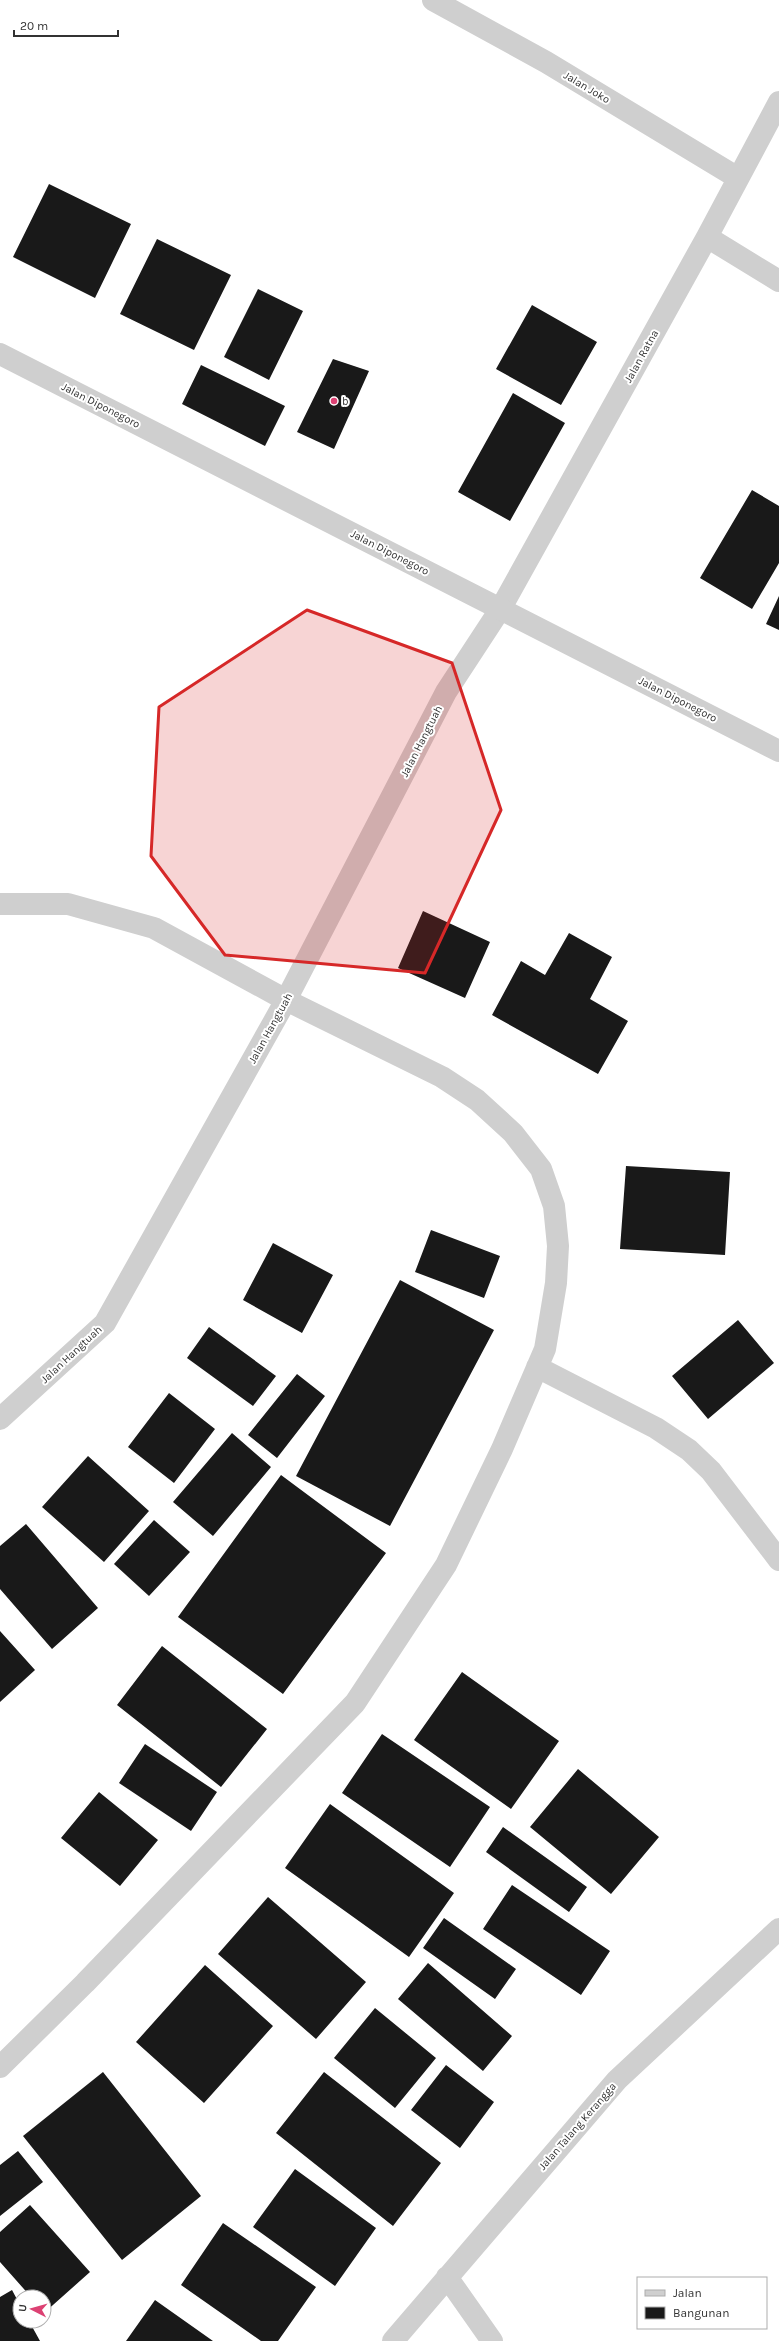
<svg xmlns="http://www.w3.org/2000/svg" width="779" height="2341" font-family="Karla,sans-serif">
  <style>
    .building { fill: #191919 }
    .lines { fill: none; stroke-linecap: round; stroke-linejoin: round }
    .minor { stroke: #cfcfcf; stroke-width: 22 }
    .tertiary { stroke: #cfcfcf; stroke-width: 22 }
    .marked { fill: #d62828; fill-opacity: 0.2; stroke: #d62828; stroke-width: 3; stroke-linejoin: round }
    .poi-dot { fill: #dc4173; stroke: #fff; stroke-width: 1.5 }
    .labels { text-anchor: middle; stroke-width: 4; stroke-linejoin: round; paint-order: stroke }
    .street-label { font-size: 11px; fill: #323232; stroke: #fff }
    .poi-label { font-size: 11px; fill: #323232; stroke: #fff; text-anchor: start }
  </style>
  <rect width="100%" height="100%" fill="#fff"/>
  <path class="building" d="M49,184L131,224L95,298L13,257Z
    M157,239L231,275L194,350L120,314Z
    M258,289L303,311L269,380L224,357Z
    M532,305L597,342L561,405L496,369Z
    M333,359L369,371L334,449L297,432Z
    M201,365L285,406L265,446L182,404Z
    M513,393L565,423L510,521L458,492Z
    M752,490L779,506V563L752,609L700,578Z
    M779,596V630L766,624Z
    M423,911L490,942L465,998L398,968Z
    M569,933L612,957L590,999L628,1021L598,1074L492,1015L521,961L545,975Z
    M626,1166L730,1172L725,1255L620,1249Z
    M431,1230L500,1256L484,1298L415,1272Z
    M273,1243L333,1275L302,1333L243,1300Z
    M400,1280L494,1330L390,1526L296,1476Z
    M738,1320L774,1363L708,1419L672,1376Z
    M209,1327L276,1376L253,1406L187,1358Z
    M297,1374L325,1396L277,1458L248,1435Z
    M169,1393L215,1429L174,1483L128,1447Z
    M232,1433L271,1467L213,1536L173,1502Z
    M88,1456L149,1511L104,1562L42,1507Z
    M281,1475L386,1553L283,1694L178,1617Z
    M154,1520L190,1552L149,1596L114,1564Z
    M26,1524L98,1608L52,1649L0,1589V1546Z
    M0,1631L35,1670L0,1702Z
    M162,1646L267,1729L221,1787L117,1705Z
    M462,1672L559,1741L511,1809L414,1740Z
    M382,1734L490,1807L450,1867L342,1793Z
    M145,1744L217,1792L191,1831L119,1783Z
    M578,1769L659,1837L611,1894L530,1827Z
    M99,1792L158,1840L120,1886L61,1838Z
    M330,1804L454,1893L409,1957L285,1868Z
    M503,1827L587,1887L569,1912L486,1852Z
    M512,1885L610,1951L581,1995L483,1929Z
    M268,1897L366,1982L316,2039L218,1954Z
    M444,1918L516,1969L495,1999L423,1948Z
    M428,1963L512,2036L483,2071L398,1999Z
    M205,1965L273,2026L204,2103L136,2042Z
    M375,2008L436,2058L395,2108L334,2058Z
    M446,2065L494,2102L460,2148L411,2110Z
    M103,2072L201,2196L122,2260L23,2136Z
    M324,2072L441,2163L393,2226L276,2133Z
    M18,2151L43,2182L0,2216V2165Z
    M295,2169L376,2228L335,2286L253,2227Z
    M30,2205L90,2272L44,2313V2297H31L0,2262V2232Z
    M223,2223L316,2287L278,2341H261L181,2285Z
    M12,2290L20,2305V2321H29L40,2341H0V2297Z
    M155,2300L213,2341H126Z"/>
  <g class="lines">
    <path class="minor" d="M433,0L546,62L738,178
      M707,237L779,281
      M0,904H68L154,928L286,1000L442,1077L477,1100L513,1133L541,1169L554,1206L558,1246L556,1283L545,1349L502,1449L446,1565L355,1703L85,1983L0,2067
      M537,1367L656,1428L689,1450L711,1471L779,1560
      M0,1419L105,1323L286,1000L446,692L501,608L707,237L779,102"/>
    <path class="tertiary" d="M0,354L779,751
      M447,2277L492,2341
      M393,2341L617,2080L779,1929"/>
  </g>
  <path class="marked" d="M307,610L452,663L501,810L425,973L225,955L151,856L159,707Z"/>
  <circle class="poi-dot" cx="334" cy="401" r="4"/>
  <g class="labels">
    <g class="street-label">
      <text transform="translate(587 87) rotate(31)" y="4">Jalan Joko</text>
      <text transform="translate(641 356) rotate(-61)" y="4">Jalan Ratna</text>
      <text transform="translate(101 405) rotate(27)" y="4">Jalan Diponegoro</text>
      <text transform="translate(390 552) rotate(27)" y="4">Jalan Diponegoro</text>
      <text transform="translate(678 699) rotate(27)" y="4">Jalan Diponegoro</text>
      <text transform="translate(421 741) rotate(-63)" y="4">Jalan Hangtuah</text>
      <text transform="translate(270 1028) rotate(-61)" y="4">Jalan Hangtuah</text>
      <text transform="translate(71 1354) rotate(-43)" y="4">Jalan Hangtuah</text>
      <text transform="translate(577 2126) rotate(-49)" y="4">Jalan Talang Kerangga</text>
    </g>
    <g class="poi-label">
      <text x="342" y="405">b</text>
    </g>
  </g>
  <rect x="637" y="2277" width="130" height="52" fill="#ffffff" stroke="#adadad"/>
  <rect x="645" y="2290" width="20" height="6" fill="#cfcfcf" stroke="#adadad"/>
  <text x="673" y="2297" font-size="12" fill="#323232">Jalan</text>
  <rect x="645" y="2307" width="20" height="12" fill="#191919" stroke="#adadad"/>
  <text x="673" y="2317" font-size="12" fill="#323232">Bangunan</text>
  <g transform="translate(32 2309) rotate(276)"><circle r="19" fill="#ffffff" stroke="#adadad"/>
  <path d="M0-3L7 15L0 10L-7 15Z" fill="#dc4173"/>
  <text y="-6" font-size="11" font-weight="bold" text-anchor="middle" fill="#323232">U</text>
  </g>
  <path d="M14 30v6h104v-6" fill="none" stroke="#323232" stroke-width="2"/>
  <text x="20" y="30" font-size="12" fill="#323232" stroke="#ffffff" stroke-width="3" paint-order="stroke">20 m</text>
</svg>
